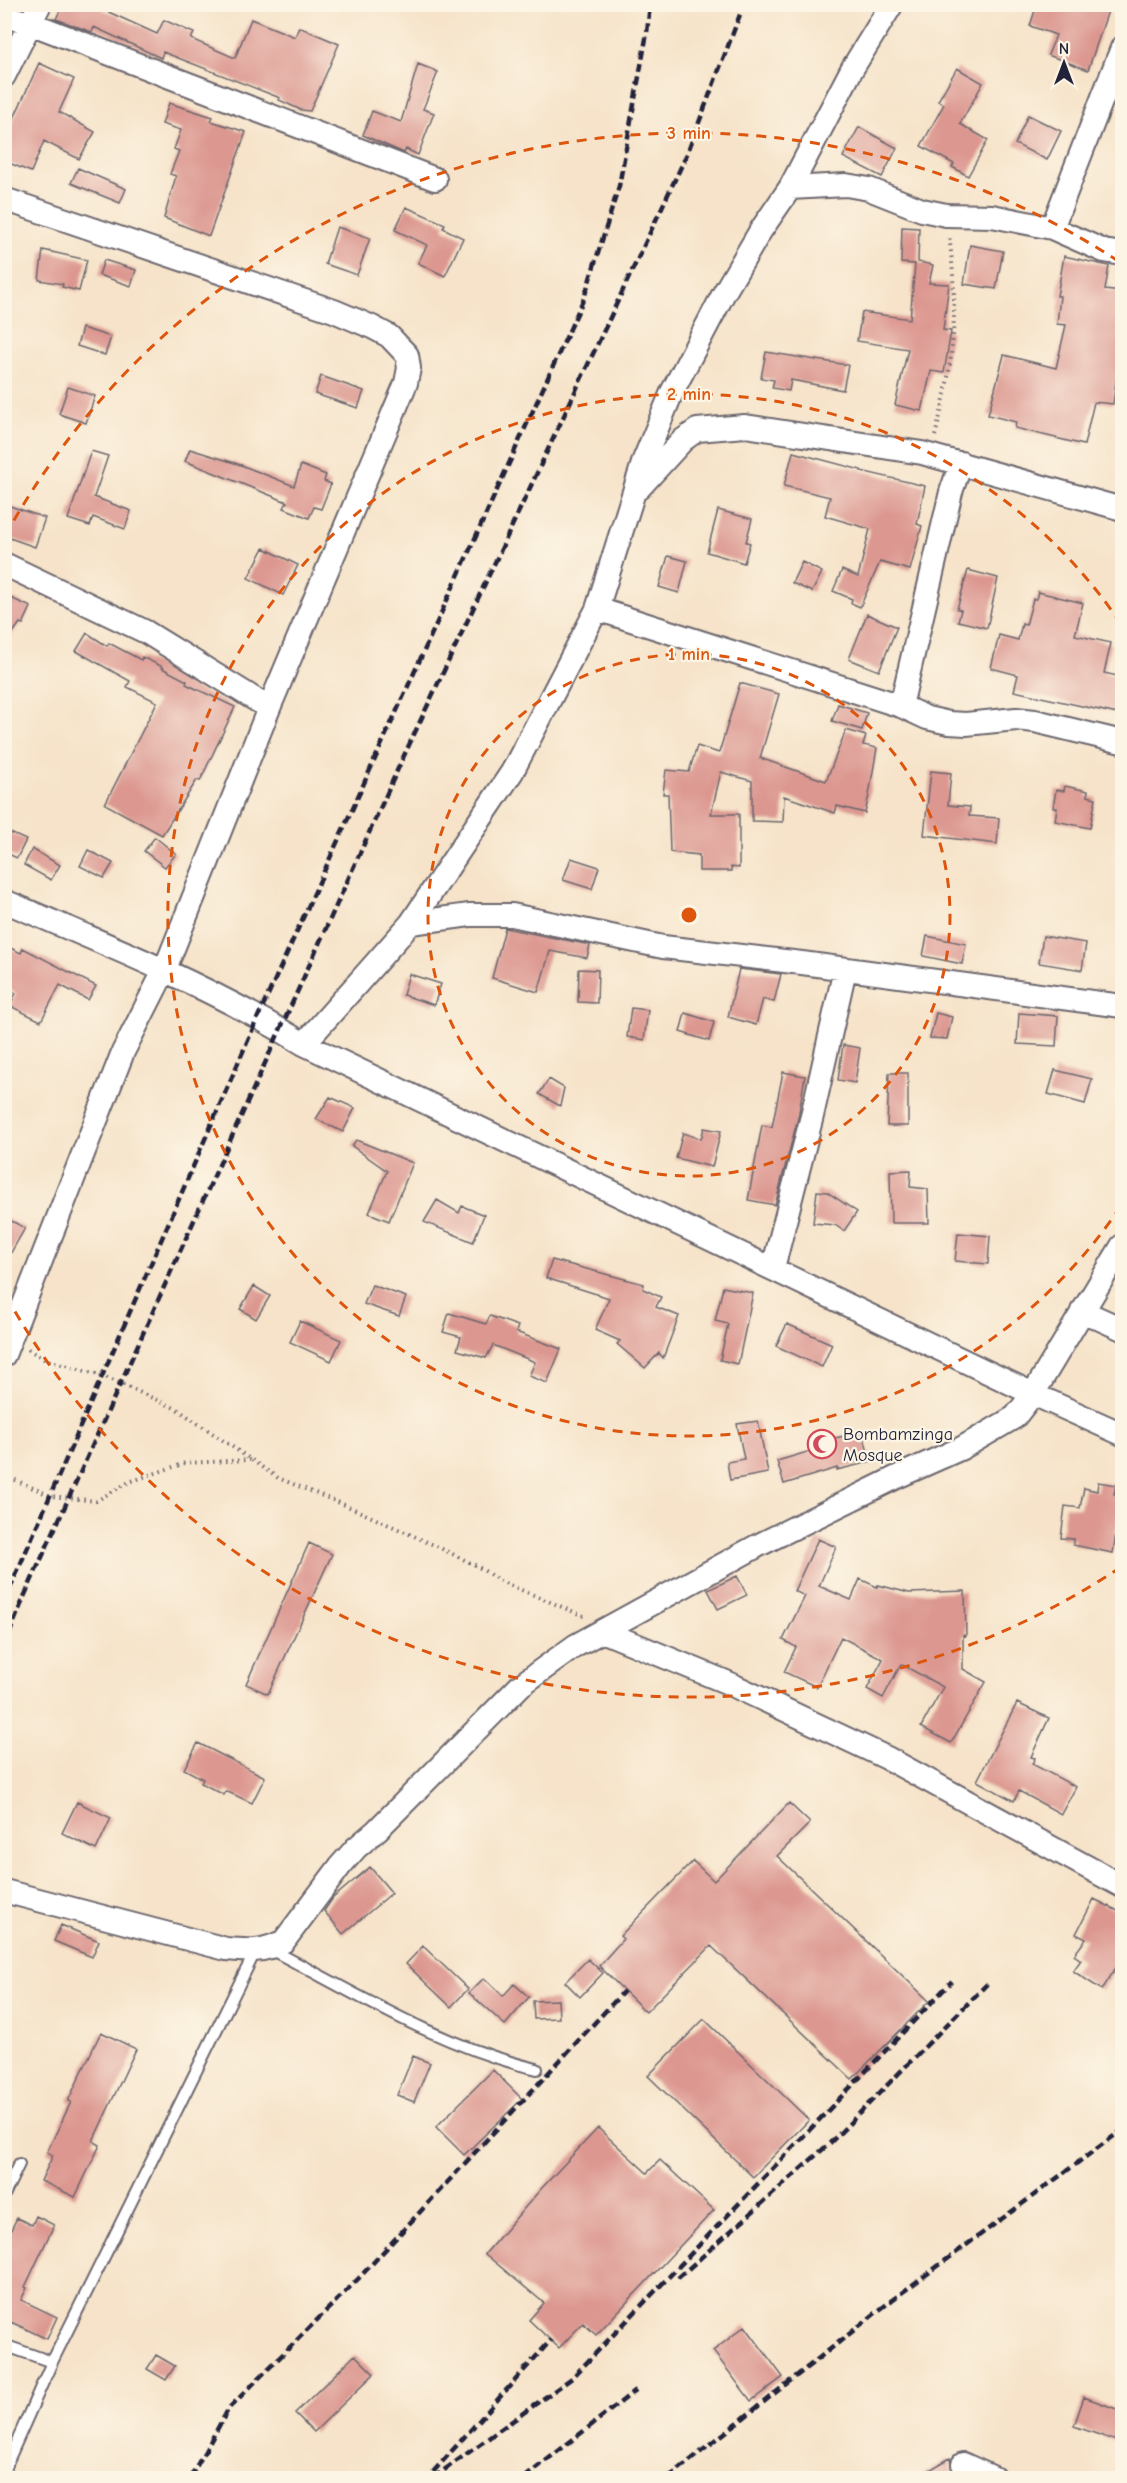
<svg xmlns="http://www.w3.org/2000/svg" width="1127" height="2483" font-family="'Comic Neue',sans-serif">
  <style>
    .building { fill: #dc9790 }
    .lines { fill: none; stroke-linecap: round; stroke-linejoin: round }
    .lane-casing { stroke: #6c666d; stroke-width: 14 }
    .street-casing { stroke: #6c666d; stroke-width: 26 }
    .path { stroke: #6c666d; stroke-width: 4; stroke-dasharray: 1.5 4.5; stroke-linecap: butt }
    .lane { stroke: #fff; stroke-width: 10 }
    .street { stroke: #fff; stroke-width: 22 }
    .rail { stroke: #22223b; stroke-width: 4.5; stroke-dasharray: 9 4.5; stroke-linecap: butt }
    .ring { fill: none; stroke: #de560e; stroke-width: 3; stroke-dasharray: 10 8 }
    .labels { text-anchor: middle; stroke-width: 4.5; stroke-linejoin: round; paint-order: stroke }
    .poi-label { font-size: 18px; fill: #22223b; stroke: #fcf5e5; text-anchor: start }
    .centre { fill: #de560e; stroke: #fcf5e5; stroke-width: 3 }
    .ring-label { font-size: 18px; text-anchor: middle; font-weight: bold; fill: #de560e; stroke: #fcf5e5; stroke-width: 4.5; stroke-linejoin: round; paint-order: stroke }
  </style>
  <rect width="100%" height="100%" fill="#fcf5e5"/>
  <filter id="ink" filterUnits="userSpaceOnUse"><feTurbulence type="fractalNoise" baseFrequency=".0167" numOctaves="2"/><feDisplacementMap in="SourceGraphic" scale="12" xChannelSelector="R" yChannelSelector="G"/><feConvolveMatrix kernelMatrix="1 2 1 2 8 2 1 2 1" color-interpolation-filters="sRGB"/></filter>
  <filter id="wash" filterUnits="userSpaceOnUse"><feTurbulence type="fractalNoise" baseFrequency=".008" numOctaves="4" result="noise"/><feDisplacementMap in="SourceGraphic" scale="24" xChannelSelector="R" yChannelSelector="G"/><feGaussianBlur stdDeviation="1.35" result="paint"/><feColorMatrix in="noise" values="0 0 0 0 0 0 0 0 0 0 0 0 0 0 0 0 0 1.4 0 .05"/><feComposite in="paint" operator="in"/></filter>
  <g filter="url(#wash)">
    <rect width="100%" height="100%" fill="#f6e3c9"/>
    <g id="blocks">
      <path class="building" d="M63,4H104L102,9L157,34L164,20L194,33L191,39L235,58L251,19L295,37L299,27L339,44L310,111L301,110L279,100L280,98L163,52L161,58L94,27L92,32L56,19Z
        M1037,4H1100L1109,8L1088,70L1048,55L1056,35L1030,26Z
        M39,63L74,79L59,112L95,132L79,159L44,141L31,172L4,161V140Z
        M418,64L438,72L423,109L434,113L418,155L406,149L404,153L363,135L372,111L401,122Z
        M957,68L983,83L960,124L988,140L968,176L952,167L954,164L921,146L944,104L938,101Z
        M169,103L213,117L211,121L246,132L209,236L164,218L176,176L170,174L179,151L174,149L181,130L162,124Z
        M1028,115L1061,131L1047,160L1015,144Z
        M859,127L897,148L882,177L843,157Z
        M78,168L126,189L120,203L71,183Z
        M406,207L445,224L443,228L463,238L445,276L418,263L427,245L395,230Z
        M337,227L370,238L357,275L325,264Z
        M902,227L919,228L918,262L933,265L929,283L949,284L943,330L951,331L944,373L931,371L922,411L895,405L908,349L857,341L862,312L910,319L915,264L901,263Z
        M970,245L1003,251L996,289L964,284Z
        M43,250L87,260L79,291L62,287L63,284L39,280Z
        M1064,256L1109,266L1105,290L1122,292V375L1117,374L1113,404L1094,402L1084,445L1015,428L1016,422L988,415L1004,355L1056,368L1066,325L1057,324L1060,296H1057Z
        M104,260L136,270L131,286L99,275Z
        M82,328L111,337L105,355L77,346Z
        M766,352L848,365L843,390L791,380L789,391L772,388L774,380L761,378Z
        M321,376L364,391L358,408L315,394Z
        M68,387L95,396L86,423L59,414Z
        M190,449L241,465L294,486L301,465L326,475L324,481L331,484L321,509L314,507L309,518L284,508L287,502L185,461Z
        M91,451L108,456L94,497L131,511L125,529L93,517L90,526L68,519Z
        M793,452L861,470V471L925,486L917,524L922,526L910,570L880,562L860,607L851,603L852,599L833,591L842,570L858,577L870,529L825,516L830,497L784,486Z
        M10,506L45,518L35,547L4,536V522Z
        M718,510L752,519L746,542L750,543L744,563L707,552Z
        M264,548L298,565L283,595L248,578Z
        M668,556L687,561L679,593L659,587Z
        M802,562L822,572L812,592L792,583Z
        M968,570L998,578L987,628L958,621L961,610L957,609Z
        M1038,592L1083,603L1075,635L1111,643L1104,673L1122,677V715L1014,691L1018,675L991,668L999,635L1018,640L1022,624L1026,625L1033,599H1036Z
        M4,595L31,607L23,624L20,623L4,645Z
        M867,614L897,627L879,671L849,659Z
        M87,633L107,646L109,643L141,660L142,657L163,667L162,668L187,681L186,684L235,707L200,781L197,780L162,835L105,804L157,702L127,687L130,681L76,651Z
        M740,683L779,694L760,758L826,781L846,730L866,736L863,745L877,748L869,795L865,813L837,806L835,813L784,796L783,822L752,821V781L721,772L711,814H739V868L731,867V871H699V855L670,852L668,794H663L666,770L689,772L697,746L719,753Z
        M838,704L867,713L862,730L832,721Z
        M931,771L951,773L948,805L970,807L969,816L999,818L997,844L924,835Z
        M1065,786L1088,791L1087,796L1096,798L1090,828L1055,821L1057,808H1053L1056,790L1064,791Z
        M4,830L26,840L17,858L4,852Z
        M155,837L176,854L165,867L144,851Z
        M32,849L60,865L51,880L24,865Z
        M88,850L113,863L104,878L80,866Z
        M571,858L599,867L592,889L563,880Z
        M505,928L590,945L587,958L550,951L538,992L492,978Z
        M927,936L966,944L962,964L923,956Z
        M1043,936L1086,943L1082,970L1039,963Z
        M4,945L21,953L23,948L96,986L88,1000L60,985L41,1021L10,1006L16,993L4,988Z
        M579,969L598,970L597,1003L578,1002Z
        M739,969L781,974L774,1002L763,999L756,1025L728,1017Z
        M409,974L441,984L434,1005L403,995Z
        M631,1008L648,1010L644,1040L627,1037Z
        M685,1013L714,1022L709,1041L680,1032Z
        M936,1013L952,1017L947,1039L930,1038Z
        M1019,1013L1058,1016L1056,1046L1017,1044Z
        M843,1045L860,1048L855,1083L838,1080Z
        M1055,1070L1092,1079L1085,1104L1048,1094Z
        M783,1072L805,1076L798,1118L775,1205L748,1200L762,1125L772,1127Z
        M889,1073H908V1126H887Z
        M549,1079L564,1088L560,1106L539,1094Z
        M330,1097L355,1108L343,1132L316,1119Z
        M704,1128L721,1131L712,1167L676,1158L683,1133L701,1139Z
        M356,1140L413,1163L389,1221L369,1213L387,1171L352,1146Z
        M911,1170L910,1187L928,1189L929,1223H891L890,1171Z
        M817,1191L827,1192L857,1212L844,1231L835,1225L813,1223Z
        M437,1200L459,1213L462,1206L484,1215L473,1242L424,1222Z
        M4,1217L25,1228L4,1265Z
        M958,1233L990,1236L988,1264L955,1261Z
        M552,1260L644,1284L643,1289L661,1297L656,1307L679,1316L663,1358L659,1353L645,1368L617,1344L620,1341L595,1330L609,1298L546,1278Z
        M372,1285L406,1297L399,1316L364,1304Z
        M254,1286L270,1296L256,1319L240,1309Z
        M723,1287L753,1293L738,1364L720,1360L728,1324L715,1321Z
        M449,1313L486,1324L490,1316L518,1326L516,1332L561,1349L547,1383L529,1376L535,1362L493,1345L486,1358L457,1350L461,1337L443,1332Z
        M300,1321L341,1340L331,1361L290,1342Z
        M787,1324L832,1344L822,1367L776,1346Z
        M758,1421L768,1473L730,1480L727,1462L744,1459L737,1424Z
        M863,1432L870,1462L837,1470V1468L784,1484L777,1461L831,1445L830,1439Z
        M1098,1482L1116,1485L1114,1494L1122,1496L1113,1553L1073,1545L1074,1539L1061,1538L1065,1506L1080,1508L1084,1488L1097,1491Z
        M818,1539L836,1547L819,1586L851,1600L860,1579L877,1587L878,1585L909,1593L965,1591L966,1636L963,1635V1669L986,1682L951,1743L921,1727L943,1687L901,1664L883,1698L867,1689L883,1659L841,1637L817,1687L784,1672L796,1647L783,1640L805,1596L794,1591Z
        M309,1543L332,1554L268,1694L246,1684Z
        M737,1576L747,1595L718,1609L708,1590Z
        M1017,1703L1049,1718L1031,1757L1035,1758L1032,1764L1076,1787L1061,1814L1019,1791L1014,1801L977,1781Z
        M198,1743L265,1777L252,1803L226,1791L224,1795L201,1783L203,1779L184,1769Z
        M77,1802L111,1818L96,1850L62,1833Z
        M789,1803L810,1823L777,1856L929,2001L852,2079L711,1946L646,2012L599,1966L623,1939L620,1936L693,1861L714,1881Z
        M370,1867L392,1893L343,1934L324,1911L333,1898Z
        M1094,1899L1122,1913V1958L1102,1990L1073,1971L1081,1960L1074,1955L1086,1939L1076,1934Z
        M61,1925L99,1941L92,1957L54,1941Z
        M423,1946L468,1989L451,2007L406,1964Z
        M588,1959L603,1973L580,1997L565,1982Z
        M484,1978L503,1996L514,1984L529,1997L505,2025L469,1993Z
        M558,2000L559,2018L534,2019L533,2001Z
        M704,2019L809,2120L753,2177L648,2076Z
        M101,2032L136,2049L93,2141L100,2145L75,2197L41,2181L53,2155L47,2152L71,2102L68,2101Z
        M413,2056L430,2063L414,2102L397,2095Z
        M493,2070L522,2099L464,2155L436,2127Z
        M598,2128L647,2173L660,2160L714,2210L596,2335L583,2323L559,2348L529,2320L544,2303L485,2254L540,2190Z
        M36,2216L54,2225L25,2287L27,2288L21,2300L57,2317L47,2339L11,2322L4,2336V2244L17,2218L32,2225Z
        M745,2326L783,2377L751,2401L713,2351Z
        M156,2355L175,2366L166,2380L147,2369Z
        M355,2355L374,2374L314,2432L295,2413Z
        M1084,2397L1122,2411V2443L1074,2426Z
        M950,2458L952,2471L962,2478H916Z"/>
    </g>
  </g>
  <g filter="url(#ink)">
    <use href="#blocks" fill-opacity="0" stroke="#6c666d" stroke-width="1.5"/>
    <g class="lines">
      <g class="lane-casing">
        <path id="lane" d="M270,1949C357,1994 441,2047 537,2069
          M4,2195L19,2164
          M4,2345L52,2362
          M4,2470L52,2362L255,1952"/>
      </g>
      <g class="street-casing">
        <path id="street" d="M4,16L30,23L435,179
          M4,76L40,4
          M790,188L846,185L869,189L922,210L946,215L992,216L1052,228L1104,251L1122,254
          M4,199L334,311L372,327L389,336L407,355L409,368L406,383L269,708L165,969L123,1052L4,1355
          M1052,228L1122,48
          M639,488L683,440L697,430L745,426L922,453L1122,509
          M4,564L146,632L269,708
          M597,609L901,706L927,718L949,723L966,724L1016,719L1035,721L1122,742
          M901,706L951,492L961,463
          M4,901C106,944 209,986 304,1044L1033,1394L1122,1434
          M411,923L470,915H512L663,947L802,963L1122,1006
          M304,1044L411,923L512,772L597,609L644,460L672,392L724,293L761,230L790,188L852,69L892,4
          M773,1268L812,1116L845,969
          M1082,1311L1122,1329
          M602,1631L726,1682L887,1758L1122,1886
          M4,1891L226,1949C248,1951 264,1952 284,1941L341,1865L356,1848L377,1830L521,1685L575,1646L757,1546L899,1476L962,1448L1015,1417L1033,1394L1122,1246
          M963,2464L994,2478"/>
      </g>
      <path class="path" d="M935,436C954,365 959,309 949,236
        M28,1349L44,1359L103,1376L177,1409L278,1478L345,1505L436,1546L477,1566L500,1581L586,1617
        M4,1475L51,1496L96,1501L129,1482L185,1463L250,1460"/>
      <use href="#lane" class="lane"/>
      <use href="#street" class="street"/>
      <path class="rail" d="M4,1602L258,1017L584,298L619,186L647,33L650,4
        M4,1647L24,1597L401,762L687,154L744,4
        M678,2278L831,2142L987,1984
        M433,2472L551,2340
        M190,2478L229,2408L359,2278L624,1991
        M433,2478L572,2378L952,1981
        M524,2478L636,2390
        M668,2478L892,2300L1122,2130"/>
    </g>
  </g>
  <g class="ring">
    <circle cx="689" cy="915" r="261"/>
    <path d="M1121 1206A521 521 0 1 1 1121 624"/>
    <path d="M1121 1567A782 782 0 0 1 5 1294M5 536A782 782 0 0 1 1121 263"/>
  </g>
  <defs>
    <g id="mosque-ring" transform="scale(1.5)"><circle r="9.5" fill="#fcf5e5" stroke="#d1495b" stroke-width="1.5"/><path d="M3.5-4.9A6 6 0 1 0 3.5 4.9A5 5 0 1 1 3.5-4.9Z" fill="#d1495b"/></g>
  </defs>
  <g fill-rule="evenodd">
    <use href="#mosque-ring" x="822" y="1444"/>
  </g>
  <g class="labels">
    <g class="poi-label">
      <text x="843" y="1440">Bombamzinga<tspan x="843" dy="21">Mosque</tspan></text>
    </g>
  </g>
  <circle cx="689" cy="915" r="9" class="centre"/>
  <g class="ring-label">
    <text x="689" y="139">3 min</text>
    <text x="689" y="400">2 min</text>
    <text x="689" y="660">1 min</text>
  </g>
  <rect width="1127" height="2483" fill="none" stroke="#fcf5e5" stroke-width="24"/>
  <g transform="translate(1064 63)" stroke="#fcf5e5" stroke-width="4.5" paint-order="stroke">
  <path d="M0-4.5L10 22L0 15L-10 22Z" fill="#22223b"/>
  <text y="-9" font-size="16" font-weight="bold" text-anchor="middle" fill="#22223b">N</text>
  </g>
</svg>
